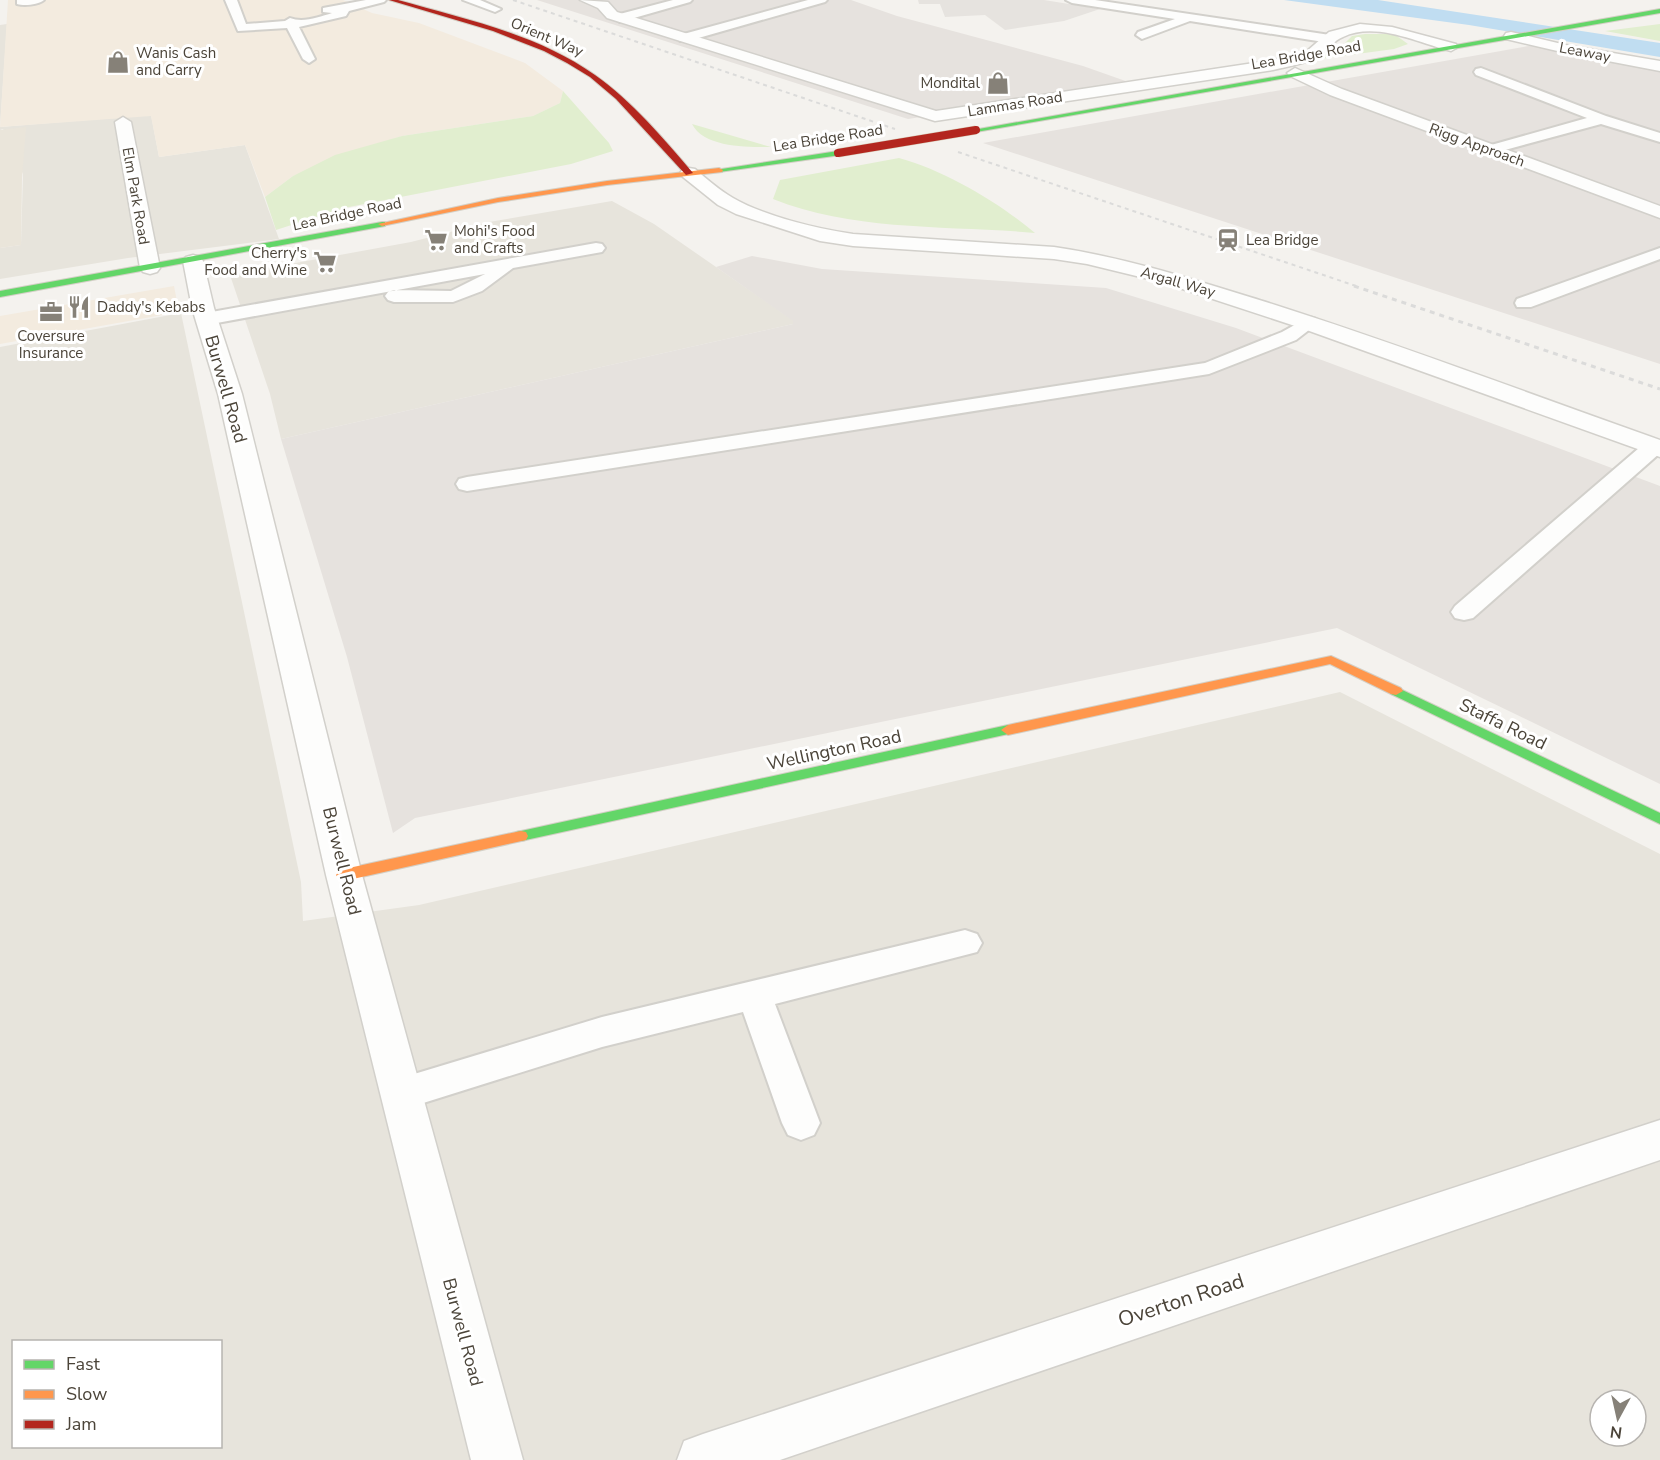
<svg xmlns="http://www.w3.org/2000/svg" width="1660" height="1460" font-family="'Nunito Sans',sans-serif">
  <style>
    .residential { fill: #e7e4dc; fill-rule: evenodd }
    .commercial { fill: #f3ebdf }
    .industrial { fill: #e6e2de }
    .education { fill: #eae5da }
    .green { fill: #e1eecf }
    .parking { fill: #e6e3df }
    .water { fill: #c0ddf1 }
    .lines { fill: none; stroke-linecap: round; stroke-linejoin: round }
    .lane-casing { stroke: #d2d0cb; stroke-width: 4 }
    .street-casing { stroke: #d2d0cb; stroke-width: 3 }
    .fast-casing { stroke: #d3cfc5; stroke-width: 2 }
    .slow-casing { stroke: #d3cfc5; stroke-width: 2 }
    .jam-casing { stroke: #d3cfc5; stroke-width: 2 }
    .lane { fill: #fdfdfc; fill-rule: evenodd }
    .street { fill: #fdfdfc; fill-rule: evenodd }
    .fast { fill: #63d668; fill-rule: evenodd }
    .slow { fill: #ff974d; fill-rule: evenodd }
    .jam { fill: #b3261e; fill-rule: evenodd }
    .rail-far1 { stroke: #dbdbda; stroke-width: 2; stroke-dasharray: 4 4; stroke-linecap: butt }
    .rail { stroke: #dbdbda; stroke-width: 3; stroke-dasharray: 5 5; stroke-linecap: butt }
    .jam-bridge-casing { stroke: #d6cebb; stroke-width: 9; stroke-linecap: butt }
    .jam-bridge { stroke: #b3261e; stroke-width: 8 }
    .labels { text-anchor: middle; stroke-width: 6; stroke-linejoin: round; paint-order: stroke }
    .far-street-label { font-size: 15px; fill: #4b4439; stroke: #fff }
    .far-poi-label { font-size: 15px; fill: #4b4439; stroke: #fff; text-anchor: start }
    .street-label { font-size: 18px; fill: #4b4439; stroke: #fff }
    .near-street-label { font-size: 21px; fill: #4b4439; stroke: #fff }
  </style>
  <rect width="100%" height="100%" fill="#f4f2ee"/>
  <path class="residential" d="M7,24L0,127L151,115L159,157L245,145L279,239L128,258L0,279V248L21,245L23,174L3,129L0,130V25Z
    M612,201L654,224L794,321L793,324L281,439L270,394L230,275L411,242L489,222Z
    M181,313L301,882L303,921L419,905L1340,692L1660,854V1460H0V347ZM14,1342H220V1446H14ZM1600,1400H1636V1436H1600Z"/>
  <path class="commercial" d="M8,0H343L372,13L419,23L525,63L563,91L560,103L533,116L402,136L293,176L265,197L245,145L159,157L151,116L0,127Z
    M174,286L179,312L0,344V316Z"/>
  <path class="industrial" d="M537,0H851L897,16L1083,66L1134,84L908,119Z
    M1551,42L1660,62V364L983,143Z
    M752,256L822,269L1106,288L1236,328L1660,486V784L1337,628L415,818L393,833L347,657L281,439L793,324V321L716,267Z"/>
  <path class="education" d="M26,127L22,178L21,245L0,248V130Z"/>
  <path class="green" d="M1660,24V41L1605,31Z
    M1365,34H1394L1408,44L1394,49L1305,61L1343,45L1352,36Z
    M563,91L609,143L613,151L571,164L344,208L276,230L265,197L293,176L335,155L402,136L533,116L560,103Z
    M692,124L771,147C748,147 704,148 692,124Z
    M899,158C946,171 998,202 1035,233C948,225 856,232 773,199L780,180Z"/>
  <path class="parking" d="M918,0H1044L1100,9L1064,21L1005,30L985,15L945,17L940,4H919Z"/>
  <path class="water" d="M1284,0H1378L1660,43V57L1469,25Z"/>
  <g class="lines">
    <g class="lane-casing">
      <path id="lane" d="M17,0H44C38,5 24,6 17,4Z
        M225,0H237L246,24L285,21L290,18C303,23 319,17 332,13L323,12V8L366,0H386L384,2L349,11L346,16L299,27L315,59L309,63L303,59L287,28L238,31Z
        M463,0H480L501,9L495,12Z
        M673,0H692L690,2L620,22L614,18L616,15Z
        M808,0H827L825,2L688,41H680L678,38L680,35Z
        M1066,0H1095L1330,35L1336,39L1330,43L1190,21L1142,39L1136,35L1138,32L1175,19L1072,3Z
        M1481,68L1606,116L1660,133V142L1601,124L1494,153H1484L1482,150L1484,147L1587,118L1476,75L1474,72L1476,69Z
        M596,243L602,244L605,248L602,252L513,268L482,291L453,302H394L388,300L385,296L388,292L394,290L451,291L485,274L206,325L199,323L197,319L199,315L206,313Z
        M1660,248V259L1531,307H1517L1515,303L1517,299Z
        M1309,317L1316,319L1318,323L1296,340L1209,374L467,491L459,489L456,484L459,479L467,477L1205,363L1282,332Z
        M1654,440L1660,442V453L1473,618L1464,620L1455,618L1451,612L1455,606L1646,442Z
        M965,930L977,934L982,943L977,952L775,1004L820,1123L814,1135L801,1140L788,1135L782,1123L743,1012L602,1047L401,1110L388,1106L383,1094L388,1082L401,1078L602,1017Z"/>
    </g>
    <g class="street-casing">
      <path id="street" d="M580,0L608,2L617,12L936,111L1273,60L1307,51L1329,32L1360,24L1392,27L1456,44L1458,47L1451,51C1418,43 1376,21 1343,37C1334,40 1329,49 1322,54C1308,64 1289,66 1273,70L935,121L607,18L598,8Z
        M1511,32L1566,45L1660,61V71L1566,53L1506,39L1504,36L1506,33Z
        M1295,68L1342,89L1660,206V218L1330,95L1290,76L1287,73Z
        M123,117L131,122L160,268L157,272L150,274L143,272L140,268L115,122Z
        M689,168L695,169C707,179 719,190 733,198C764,216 817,229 853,234L1054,247C1128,258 1198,281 1269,303C1401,345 1530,394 1660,440V457L1301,328L1161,282L1087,264L1054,259L853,246L820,241L736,214L718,205L683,177L680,173L683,169Z
        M193,255L200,257L203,261L214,308L242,394L362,875L523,1460H471L326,875L218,394L192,308L183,261L186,257Z
        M1660,1120V1160L780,1460H677L684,1441L703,1434Z"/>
    </g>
    <g class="fast-casing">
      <path id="fast" d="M1660,9V13L976,132L973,130Z
        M838,151H841V155L719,172L715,170Z
        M382,222H385V226L0,297V291Z
        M1396,687L1660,813V824L1391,694L1389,691L1391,688Z
        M1008,725L1015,730L1013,733L521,841L516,840L514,836L516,832L521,831Z"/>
    </g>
    <g class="slow-casing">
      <path id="slow" d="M719,168L723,170L722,172L607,185L498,202L382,226L378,224L498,198L607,181Z
        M1331,656L1401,688L1403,691L1396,695L1391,694L1330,664L1008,735L1001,730L1008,725Z
        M521,831L526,832L528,836L526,840L344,881L339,879L336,875L339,871L344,869Z"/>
    </g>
    <g class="jam-casing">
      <path id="jam" d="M389,0H398C465,19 537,34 595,75C632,101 664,139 693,173L686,175L616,99L590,77L567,63L544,51L493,31Z"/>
    </g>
    <use href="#lane" class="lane"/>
    <use href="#street" class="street"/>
    <use href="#fast" class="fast"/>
    <use href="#slow" class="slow"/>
    <use href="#jam" class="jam"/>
    <path class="rail-far1" d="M513,0L895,129
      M958,152L1359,287"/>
    <path class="rail" d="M1354,286L1660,389"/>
    <g class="jam-bridge-casing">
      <path id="jam-bridge" d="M838,153L976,130"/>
    </g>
    <use href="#jam-bridge" class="jam-bridge"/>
  </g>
  <defs>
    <g id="shop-bare" transform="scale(1.8)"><path d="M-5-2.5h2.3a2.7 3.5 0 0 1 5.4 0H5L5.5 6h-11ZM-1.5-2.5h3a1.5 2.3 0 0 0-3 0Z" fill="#868178" stroke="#fff" stroke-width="2.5" paint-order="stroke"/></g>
    <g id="supermarket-bare" transform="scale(1.8)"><path d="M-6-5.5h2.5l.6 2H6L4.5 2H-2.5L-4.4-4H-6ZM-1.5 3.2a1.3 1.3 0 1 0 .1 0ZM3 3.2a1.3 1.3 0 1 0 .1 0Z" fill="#868178" stroke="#fff" stroke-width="2.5" paint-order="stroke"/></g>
    <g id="station-bare" transform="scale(1.8)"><path d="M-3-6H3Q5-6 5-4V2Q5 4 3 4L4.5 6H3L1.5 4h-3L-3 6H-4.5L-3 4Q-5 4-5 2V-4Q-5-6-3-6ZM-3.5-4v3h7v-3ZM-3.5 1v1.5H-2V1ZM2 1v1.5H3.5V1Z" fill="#868178" stroke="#fff" stroke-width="2.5" paint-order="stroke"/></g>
    <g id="restaurant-bare" transform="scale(1.8)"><path d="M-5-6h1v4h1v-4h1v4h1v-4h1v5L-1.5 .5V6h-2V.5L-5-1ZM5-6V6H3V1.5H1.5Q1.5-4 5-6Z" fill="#868178" stroke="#fff" stroke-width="2.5" paint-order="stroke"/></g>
    <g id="office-bare" transform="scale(1.8)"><path d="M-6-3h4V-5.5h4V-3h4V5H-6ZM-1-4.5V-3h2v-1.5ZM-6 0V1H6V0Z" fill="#868178" stroke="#fff" stroke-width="2.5" paint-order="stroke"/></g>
  </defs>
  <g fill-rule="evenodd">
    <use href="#shop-bare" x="118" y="62"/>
    <use href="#shop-bare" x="998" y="83"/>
    <use href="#supermarket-bare" x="436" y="240"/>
    <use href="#station-bare" x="1228" y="240"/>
    <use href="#supermarket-bare" x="325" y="262"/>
    <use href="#restaurant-bare" x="79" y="307"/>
    <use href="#office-bare" x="51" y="312"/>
  </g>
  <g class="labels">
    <g class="far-street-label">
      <text transform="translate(547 37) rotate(23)" y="5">Orient Way</text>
      <text transform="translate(1585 52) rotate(11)" y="5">Leaway</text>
      <text transform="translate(1306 55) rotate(-10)" y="5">Lea Bridge Road</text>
      <text transform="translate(1015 104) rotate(-9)" y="5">Lammas Road</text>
      <text transform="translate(828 138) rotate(-9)" y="5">Lea Bridge Road</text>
      <text transform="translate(1477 145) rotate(20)" y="5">Rigg Approach</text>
      <text transform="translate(136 196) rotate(80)" y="5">Elm Park Road</text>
      <text transform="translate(347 214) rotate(-12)" y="5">Lea Bridge Road</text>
      <text transform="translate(1178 282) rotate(16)" y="5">Argall Way</text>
    </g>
    <g class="far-poi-label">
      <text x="136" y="58">Wanis Cash<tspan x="136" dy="17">and Carry</tspan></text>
      <text x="980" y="88" text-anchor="end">Mondital</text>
      <text x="454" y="236">Mohi's Food<tspan x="454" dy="17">and Crafts</tspan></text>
      <text x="1246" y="245">Lea Bridge</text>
      <text x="307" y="258" text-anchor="end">Cherry's<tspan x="307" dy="17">Food and Wine</tspan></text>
      <text x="97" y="312">Daddy's Kebabs</text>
      <text x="51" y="341" text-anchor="middle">Coversure<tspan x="51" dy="17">Insurance</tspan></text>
    </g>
    <g class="street-label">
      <text transform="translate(226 389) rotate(74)" y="6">Burwell Road</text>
      <text transform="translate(1503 724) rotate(26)" y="6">Staffa Road</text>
      <text transform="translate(834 750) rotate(-12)" y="6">Wellington Road</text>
      <text transform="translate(342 861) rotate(76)" y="6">Burwell Road</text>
      <text transform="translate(463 1332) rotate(75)" y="6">Burwell Road</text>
    </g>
    <g class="near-street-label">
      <text transform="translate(1181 1300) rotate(-18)" y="7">Overton Road</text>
    </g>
  </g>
  <rect x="12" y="1340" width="210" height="108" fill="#ffffff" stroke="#b7b4b0" stroke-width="1.5"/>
  <rect x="24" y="1360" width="30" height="9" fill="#63d668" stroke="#b7b4b0" stroke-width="1.5"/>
  <text x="66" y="1370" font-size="18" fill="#4b4439">Fast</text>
  <rect x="24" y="1390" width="30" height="9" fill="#ff974d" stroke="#b7b4b0" stroke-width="1.5"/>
  <text x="66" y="1400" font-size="18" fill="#4b4439">Slow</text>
  <rect x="24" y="1420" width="30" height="9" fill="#b3261e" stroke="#b7b4b0" stroke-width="1.5"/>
  <text x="66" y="1430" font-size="18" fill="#4b4439">Jam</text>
  <g transform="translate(1618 1418) rotate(188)"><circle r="28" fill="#ffffff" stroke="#b7b4b0" stroke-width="1.5"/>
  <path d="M0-4.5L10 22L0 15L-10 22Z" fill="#868178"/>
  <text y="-9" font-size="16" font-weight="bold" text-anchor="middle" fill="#4b4439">N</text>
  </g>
</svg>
